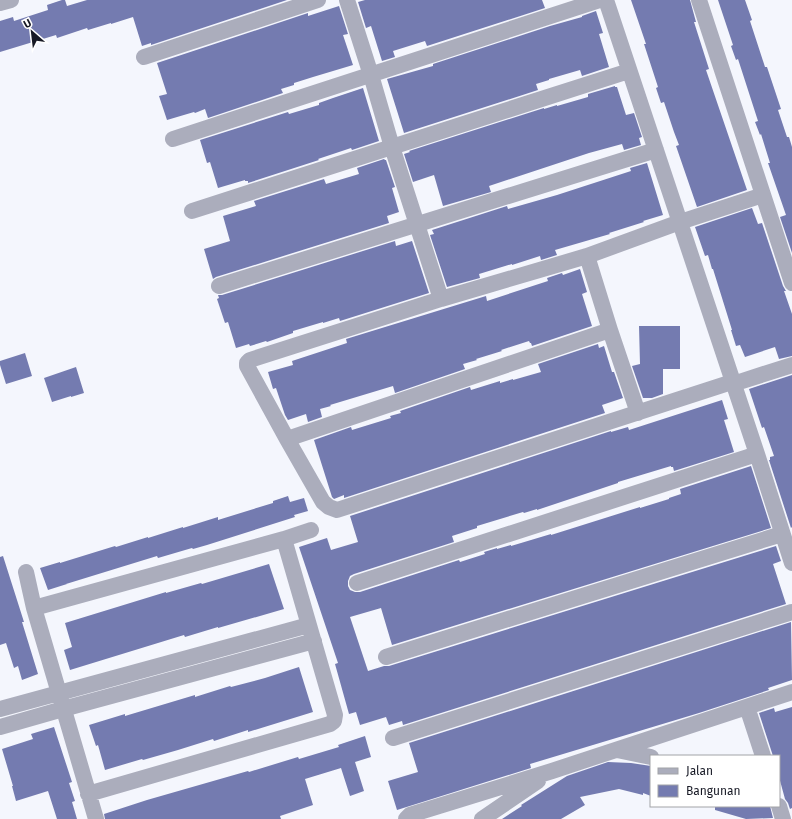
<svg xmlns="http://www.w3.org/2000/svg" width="792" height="819" font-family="'Fira Sans',sans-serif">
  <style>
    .building { fill: #747bb0 }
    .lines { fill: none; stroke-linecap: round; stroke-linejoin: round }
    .street { stroke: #abadbc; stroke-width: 16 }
  </style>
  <rect width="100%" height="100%" fill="#f4f6fd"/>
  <path class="building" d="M62,0H65L67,6L87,0H287L151,45V43L142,46L133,17L111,24V23L88,30L87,28L57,38L56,35L0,52V21L13,17L14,21L48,10L47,5Z
    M365,0H542L545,8L427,46L425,41L393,51L395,57L382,61L371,26L366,28L358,2Z
    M631,0H690L696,22H694L709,69L706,70L747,190L697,207L676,146L679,145L674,132L664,102L661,103L656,88L658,87L644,44H646Z
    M718,0H745L752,20L750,21L765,67H767L781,109L778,110L787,137H789L792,147V253L780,217L786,215L768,163H770L761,134L760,135L755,122L758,121L738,59L736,60L731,46L733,45Z
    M339,6L348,34L343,35L353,65L313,77L294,83V85L281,89L283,93L208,118L205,109L195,113L194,112L167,120L159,96L167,94L157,63L308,13V16Z
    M596,11L603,33L599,34L609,67L582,76L580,70L549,79V80L536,84L538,90L404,133L387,79L433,66V64L550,26L582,17V16Z
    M615,86V87H617L626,115L634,113L642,137L639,138L641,145L624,150L622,144L589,153L489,186L491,192L443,206L434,175L413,182L404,154L410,152L409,151L544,108V109L557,105V106L588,97V94Z
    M363,88L379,141L352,150L351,148L318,159L319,160L248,183V181H245V180L218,188L210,162L207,163L200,140L288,112L289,114L319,105V103L333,98Z
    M384,159L385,160H386L395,187L392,188L399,212L387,216L389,223L216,277L213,279L204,249L230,241L223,216L256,206L254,201L324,179L326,184L359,174L357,168Z
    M647,163L663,215L643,221L644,222L609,233L610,234L555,250L557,255L541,260L540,256L512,265V264L479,274L480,278L447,287L430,235L434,234L432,230L507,206L508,209L557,195L631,171L630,168Z
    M752,208L758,224L762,223L783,286L786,291H784L792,314V356L779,359L775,347L745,357L740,345L736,346L731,330H732L713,269H712L708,255L705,256L695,227Z
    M395,241L396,246L412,241L429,293L340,321L339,318L323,323V322L293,331V333L267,342L266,341L250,346L249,344L236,348L228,322L225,323L217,299L219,298L218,295H222Z
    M580,269L587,292L582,294L592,326L532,346L531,343H530L529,341L501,350L502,351L476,359L477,360L463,364L465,369L395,393L393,386L330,405L331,406L320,409L322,417L308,422L306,414L288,420L285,415L276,388L273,389L268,372L293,365L292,361L347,343L346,339L486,296L487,301L548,281L547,278L562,273L563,275Z
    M639,326H680V369H663V394L652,398H643L632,366L640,364Z
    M598,344L599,348L604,346L612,372H614L623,398L602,405L605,413L344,498V495L334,499L332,497L314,440L351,427L352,430L391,418L390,416L401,413L400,411L470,387L471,390L500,381V383L513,379V380L541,372L538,364Z
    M25,353L32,376L6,384L0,365V361Z
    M76,367L84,393L71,397V396L52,402L44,378Z
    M792,375V527L791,528L769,460H770V457L774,456L764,427L762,428L749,389Z
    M722,400L728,419L724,420L734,452L674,471L673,467H671V466L618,482V483L537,510V509L524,513L523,512L477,526V528L452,536L454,542L354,574L350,576L348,581V586L350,590L355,592H360L459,560L460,562L485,554L484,552L497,548V549L511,545V546L551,534V535L640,507V508L669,499V498L681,494L680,489L751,466L771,528L392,645L381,608L350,617L368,671L384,666H389L776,546L781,561L773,564L786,604L403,725L402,721L389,725L386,717L360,725L356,712L349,714L335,664L338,663L299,547L327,538L331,550L358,542L350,516L611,431V432L628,427L629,430Z
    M288,496L290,502L304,498L308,511L294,515L295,517L207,545L193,549L192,548L158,558L157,556L66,584H67L48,590L40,568L60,562V563L115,546L116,547L148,537V538L183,527V528L218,517V520L273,503V501Z
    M3,556L24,622H22L38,674L22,680L18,666L14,668L6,643L0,645V557Z
    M269,564L284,609L218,628V627L185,637L184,635L70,670L64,650L72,647L65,623L166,592V593L201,583L202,584Z
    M791,622L792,680L768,688L769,690L699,713L530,764L531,768L397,810L388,781L418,772L409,743Z
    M299,667L313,712L248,732V730L214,741L213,739L178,750L143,760L142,759L105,770L98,745L96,746L89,725L125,714V716L195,695V697L230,686L231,687L265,678Z
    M792,707V808L790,809L788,803L785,799L779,777V756H773L759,713L774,708L775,712Z
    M54,727L72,782L69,783L75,801L72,802L77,819H57L48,791L16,801L12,786H13L2,749L33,739L31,734Z
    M365,736L371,757L355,762L364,791L350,796L341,768L305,779L313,805L280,816L281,819H105L104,814L147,800L248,771L249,772L298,757L299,759L339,747L338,745Z
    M608,762L631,763L651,766V796L643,793V795L619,789L580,797L585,805L561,819H502L522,806L521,805L567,776Z
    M715,806H770L773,818L746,819L715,810Z"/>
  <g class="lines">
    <path class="street" d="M347,0L371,75L392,147L441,299
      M606,0L757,454L792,563
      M699,0L792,283
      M0,3L11,0
      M144,57L318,0
      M173,139L600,0
      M192,211L629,71
      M587,256L610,330L638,413
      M219,286L656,150
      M732,382L337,510L329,507L323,502L287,439L247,366V363L250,360L441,299L587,256L680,222L763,195
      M733,384L792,365
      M287,439L610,330
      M26,572L34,608L96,819
      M357,583L757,454
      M34,608L284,539L311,530
      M386,657L782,534
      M747,707L763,756
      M0,709L309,625
      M0,727L63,709L314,641
      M393,738L792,612
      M617,750L651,757
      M88,794L330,724L334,721L335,715L284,539
      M779,806L783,819
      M406,819L410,815L552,771L792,692
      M482,819L538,781"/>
  </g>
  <rect x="650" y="755" width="130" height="52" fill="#ffffff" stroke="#a2a3a7"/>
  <rect x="658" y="768" width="20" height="6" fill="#abadbc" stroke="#a2a3a7"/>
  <text x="686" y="775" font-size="12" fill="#161824">Jalan</text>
  <rect x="658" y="785" width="20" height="12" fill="#747bb0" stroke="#a2a3a7"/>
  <text x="686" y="795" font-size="12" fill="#161824">Bangunan</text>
  <g transform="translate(32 32) rotate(332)" stroke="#ffffff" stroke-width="3" paint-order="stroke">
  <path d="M0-3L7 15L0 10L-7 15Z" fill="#161824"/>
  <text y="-6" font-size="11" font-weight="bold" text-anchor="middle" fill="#161824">U</text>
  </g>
</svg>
